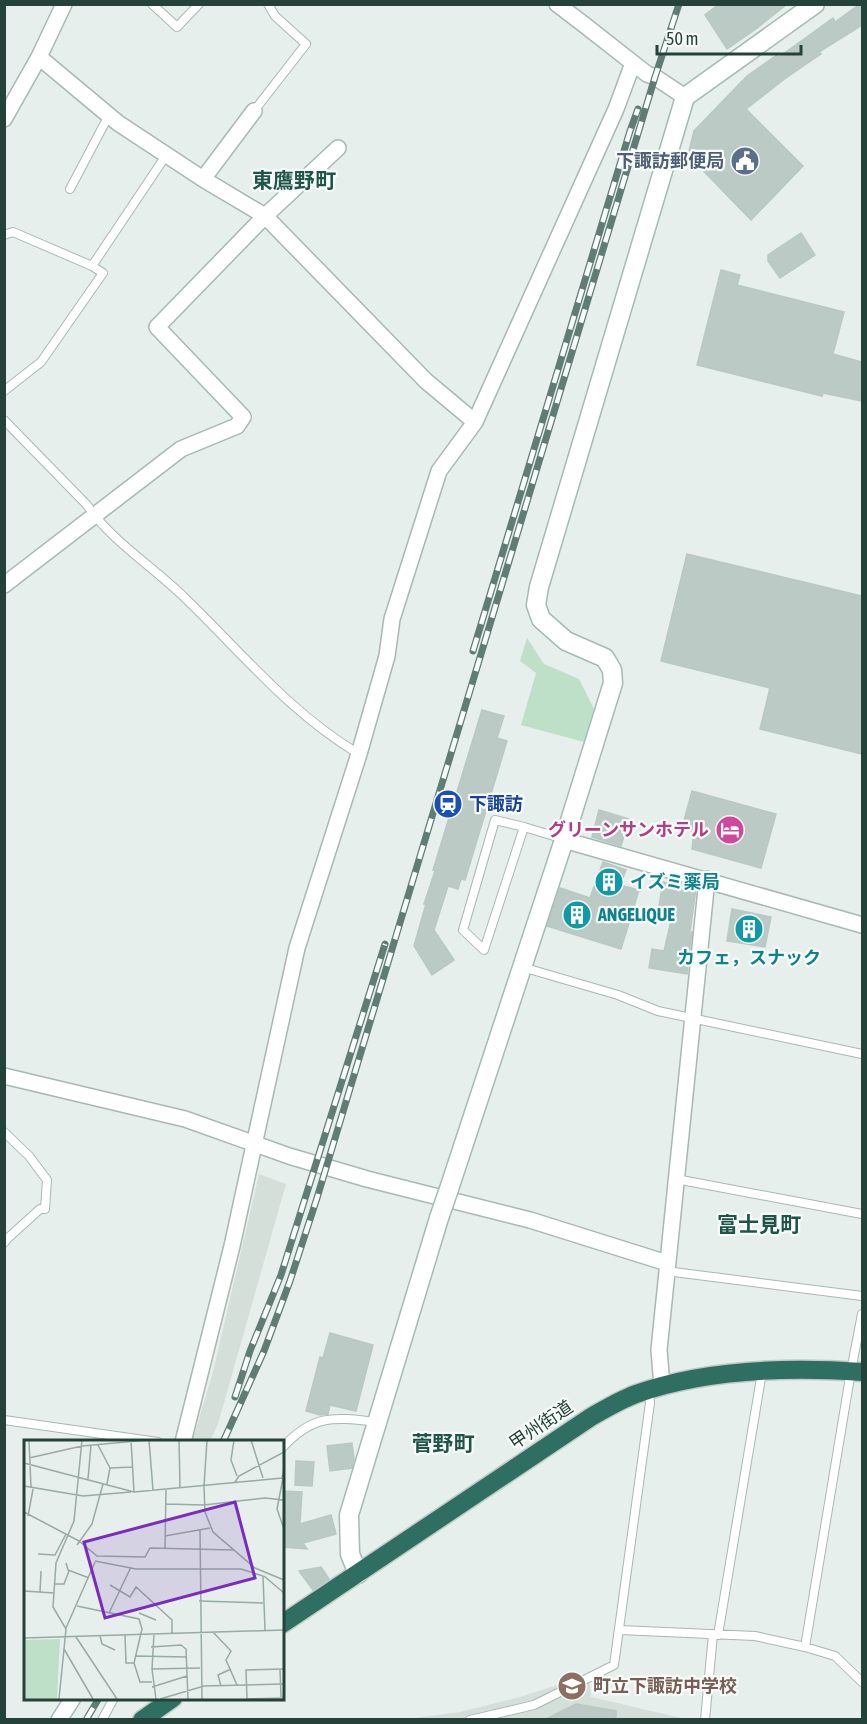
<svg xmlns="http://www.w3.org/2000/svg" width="867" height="1724" font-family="'Asap Condensed','Noto Sans JP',sans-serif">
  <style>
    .built { fill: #d4dfda }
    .green { fill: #bfe0c8 }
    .building { fill: #bbcac4; stroke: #b8c9c2; stroke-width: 1.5 }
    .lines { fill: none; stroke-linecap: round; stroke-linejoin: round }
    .lane-casing { stroke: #a8b8b2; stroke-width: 10 }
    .street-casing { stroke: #a8b8b2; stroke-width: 18 }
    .secondary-casing { stroke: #a4bbb3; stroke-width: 21 }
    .highway-casing { stroke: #c2cac8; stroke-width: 21 }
    .lane { stroke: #fff; stroke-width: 8 }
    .street { stroke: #fff; stroke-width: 15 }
    .secondary { stroke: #fff; stroke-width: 18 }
    .highway { stroke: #2f6f62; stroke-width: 18 }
    .rail-casing { stroke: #5f7d75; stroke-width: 7 }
    .rail { stroke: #f7fbf9; stroke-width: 4.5; stroke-dasharray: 14; stroke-linecap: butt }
    .secondary-bridge-casing { stroke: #a4bbb3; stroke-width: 21; stroke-linecap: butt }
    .secondary-bridge { stroke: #fff; stroke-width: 18 }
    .labels { text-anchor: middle; stroke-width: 4.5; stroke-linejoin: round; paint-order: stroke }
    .service-label { font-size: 18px; font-weight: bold; fill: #4e5e75; stroke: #f7fbf9; text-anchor: end }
    .transit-label { font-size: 18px; font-weight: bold; fill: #164399; stroke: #f7fbf9; text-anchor: start }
    .hotel-label { font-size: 18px; font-weight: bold; fill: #b23c85; stroke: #f7fbf9; text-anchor: end }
    .culture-label { font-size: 18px; font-weight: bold; fill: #0d838f; stroke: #f7fbf9; text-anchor: start }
    .street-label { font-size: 18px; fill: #24423a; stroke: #f7fbf9 }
    .education-label { font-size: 18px; font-weight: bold; fill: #785e54; stroke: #f7fbf9; text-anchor: start }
    .quarter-label { font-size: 21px; font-weight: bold; fill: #1f5548; stroke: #f7fbf9 }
    .inset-road { fill: none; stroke: #98aaa4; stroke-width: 1.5 }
    .view { fill: #7b2cbf; fill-opacity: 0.15; stroke: #7b2cbf; stroke-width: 3 }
    .inset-edge { fill: none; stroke: #24423a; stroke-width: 3 }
  </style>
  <rect width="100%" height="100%" fill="#e6efeb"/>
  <path class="built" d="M259,1174L286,1184L218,1424L210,1442H192L213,1372Z
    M589,1675L591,1697L690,1720H399L460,1712L520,1697Z"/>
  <path class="green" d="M527,638L544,664L579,679L594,709L584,742L521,725L536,673L520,661Z"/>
  <path class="building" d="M719,4H787L756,29L727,49L705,15Z
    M860,4H862V25L819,52L821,54L786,78L746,109L803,166L751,220L688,155L694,131L747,76L777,55L779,57L833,18L835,22Z
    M801,233L815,255L780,278L768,261V255Z
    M721,270L740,275L737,285L844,312L833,354L862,362V401L823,393L822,396L697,365Z
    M687,554L862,596V754L760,729L770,688L661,661Z
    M482,710L504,716L497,738L507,741L465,880L461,879L458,889L448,886L434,930L454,960L432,975L414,946L426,904H424L435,871L433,870Z
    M692,791L776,814L761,868L692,849L694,832L682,828Z
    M599,810L629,819L621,846L592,837Z
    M603,862L626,870L620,885L639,890L621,949L547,926L560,888L590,898Z
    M663,882L696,888L690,932H692L687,974L649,968L652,949L664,951L671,921L657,918Z
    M732,909L771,917L765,947L727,941Z
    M330,1333L373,1345L356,1411L330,1405L328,1414L320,1415L306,1411L320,1357L323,1358Z
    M352,1443L354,1458L352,1468L330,1471L327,1446Z
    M296,1461L314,1462L312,1486L295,1485Z
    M282,1491L302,1492L300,1524L331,1515L336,1534L303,1543L307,1549L282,1547Z
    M321,1567L329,1579L313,1590L299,1571Z
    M576,1704L616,1711V1719H546Z"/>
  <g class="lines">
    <g class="lane-casing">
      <path id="lane" d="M152,4L177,27L199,4
        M254,111L306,44L275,16L268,4
        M70,189L109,115
        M4,235L13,232L92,266
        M4,391L41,362L103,273L92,266L167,154
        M4,420L87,505C111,541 155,568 186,599C242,653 291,714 359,754
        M524,827L495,820L463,930L484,950L524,827L564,839
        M522,967L618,995L658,1011L862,1054
        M4,1132L29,1156L47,1180L45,1209H40L8,1238L4,1243
        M676,1179L862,1214
        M666,1271L862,1296
        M4,1420L158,1442
        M282,1448C313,1414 333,1417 376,1422
        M620,1630L755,1636L805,1647L835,1656L862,1682
        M718,1635L762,1372
        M805,1647L851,1371L862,1314
        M102,1720L114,1698
        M470,1720L534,1705L614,1665L650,1403L649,1390
        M705,1720L713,1634"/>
    </g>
    <g class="street-casing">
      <path id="street" d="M557,4L582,23L647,74L655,77L685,97
        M39,57L118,123L203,179L265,216L426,381L475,422
        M4,119L39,57L64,4
        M203,179L254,111
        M4,585L181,449L237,426L243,417L157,327L265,216L338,148
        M564,840L862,925
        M4,1076L185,1119L289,1156L367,1179L530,1220L667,1263
        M662,1386L659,1350L707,879
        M183,1442L232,1246L297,948L359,754L387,656L392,619L439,471L475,422L616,109L633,63
        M59,1720L73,1698"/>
    </g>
    <g class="secondary-casing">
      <path id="secondary" d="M449,1189L564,840L613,683L612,670L605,658L566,641L541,619L536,605L539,587L685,97L815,4
        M358,1574L350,1554L349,1515L439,1218"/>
    </g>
    <g class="highway-casing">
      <path id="highway" d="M282,1624L591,1417C605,1409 620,1400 636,1394C706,1369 789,1367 862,1372
        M142,1720L173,1698"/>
    </g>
    <use href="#lane" class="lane"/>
    <use href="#street" class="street"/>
    <use href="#secondary" class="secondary"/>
    <use href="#highway" class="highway"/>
    <g class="rail-casing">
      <path id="rail" d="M473,651L630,131L638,109
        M235,1397L250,1351L281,1275L385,944
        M223,1442L264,1351L290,1281L317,1198L655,77L679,4
        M86,1720L99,1698"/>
    </g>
    <use href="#rail" class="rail"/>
    <g class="secondary-bridge-casing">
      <path id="secondary-bridge" d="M439,1218L449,1189"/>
    </g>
    <use href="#secondary-bridge" class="secondary-bridge"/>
  </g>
  <defs>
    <g id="civic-disc" transform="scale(1.5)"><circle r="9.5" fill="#5c6f8a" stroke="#f7fbf9"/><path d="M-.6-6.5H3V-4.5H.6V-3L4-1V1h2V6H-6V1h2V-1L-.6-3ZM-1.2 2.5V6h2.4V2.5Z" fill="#fff"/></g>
    <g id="station-disc" transform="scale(1.5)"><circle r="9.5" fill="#1a4fb4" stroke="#f7fbf9"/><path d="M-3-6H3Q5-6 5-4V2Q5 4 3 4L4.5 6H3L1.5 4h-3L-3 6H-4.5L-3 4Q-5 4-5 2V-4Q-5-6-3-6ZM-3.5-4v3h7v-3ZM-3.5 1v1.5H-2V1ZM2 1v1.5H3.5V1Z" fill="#fff"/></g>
    <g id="hotel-disc" transform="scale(1.5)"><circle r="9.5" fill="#d1479c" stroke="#f7fbf9"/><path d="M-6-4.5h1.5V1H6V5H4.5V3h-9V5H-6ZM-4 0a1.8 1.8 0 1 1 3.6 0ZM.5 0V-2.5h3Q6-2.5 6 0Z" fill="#fff"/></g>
    <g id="building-disc" transform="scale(1.5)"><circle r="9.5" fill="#0f9aa8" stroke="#f7fbf9"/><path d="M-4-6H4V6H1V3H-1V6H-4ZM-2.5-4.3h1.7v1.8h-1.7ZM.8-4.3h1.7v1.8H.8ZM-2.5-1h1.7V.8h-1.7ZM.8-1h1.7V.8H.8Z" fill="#fff"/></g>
    <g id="school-disc" transform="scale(1.5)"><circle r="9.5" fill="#8d6e63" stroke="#f7fbf9"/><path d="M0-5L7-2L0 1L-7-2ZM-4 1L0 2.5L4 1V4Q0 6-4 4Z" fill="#fff"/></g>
  </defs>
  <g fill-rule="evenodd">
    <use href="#civic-disc" x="745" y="161"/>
    <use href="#station-disc" x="448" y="804"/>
    <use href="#hotel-disc" x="730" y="830"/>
    <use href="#building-disc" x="609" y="882"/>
    <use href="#building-disc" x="577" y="915"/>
    <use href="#building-disc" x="749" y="929"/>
    <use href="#school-disc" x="572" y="1686"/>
  </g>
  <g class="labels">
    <g class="service-label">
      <text x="724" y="167">下諏訪郵便局</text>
    </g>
    <g class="transit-label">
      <text x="469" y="810">下諏訪</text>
    </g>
    <g class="hotel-label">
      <text x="709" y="836">グリーンサンホテル</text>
    </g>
    <g class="culture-label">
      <text x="630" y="888">イズミ薬局</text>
      <text x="598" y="921">ANGELIQUE</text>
      <text x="749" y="964" text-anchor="middle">カフェ，スナック</text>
    </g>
    <g class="street-label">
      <text transform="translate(541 1425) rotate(-34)" y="6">甲州街道</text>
    </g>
    <g class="education-label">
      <text x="593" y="1692">町立下諏訪中学校</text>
    </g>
    <g class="quarter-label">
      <text x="294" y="188">東鷹野町</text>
      <text x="759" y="1232">富士見町</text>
      <text x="443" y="1451">菅野町</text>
    </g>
  </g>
  <g transform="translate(24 1440)">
    <rect width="260" height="260" fill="#e6efeb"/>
    <path d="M36,199L33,259H0V200Z" fill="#bfe0c8"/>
    <path class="inset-road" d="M5,0L7,48M107,0L110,52M125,0L129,50M155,0L156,47M210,0L207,20L213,36M227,0L239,38M74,5L86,28L83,44M5,18L58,6L124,0M0,23L110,52L258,38L260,29M86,28L109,27M259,38L253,69L260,89M64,39L67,5M211,42L215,36L260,12M0,46L59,56L107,52M180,46L183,0M180,46L181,72L189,92L231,128L260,140M142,64L180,65L241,58L260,60M0,72L55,101L73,116L121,117L126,108L210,110M4,76L9,49M176,90L178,259M141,96L186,88M53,105L68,84L79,44M141,109L142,49M14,114L31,115L42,94M71,121L112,129H217L239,136L241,190M42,123L44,130L65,138M240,136L260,153M30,144H40L45,131M86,145L106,157L112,147L148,180V193M0,151L30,153M16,152L17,131M175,161L239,163M53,166L115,179L118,189L110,223L116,242H128M85,173L107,127M115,173L132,180M42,188L71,122M189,192L207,211L202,220L213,245M101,195L102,223H110M76,196L78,204L91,210M52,197L93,259M0,198L260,190M127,207L157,205L162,209L164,259M40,209L69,259M111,216L163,217M128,229L130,194M256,229L257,257M197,246L194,235L207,229M128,247L163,236M35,259L42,189L29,167L32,123L50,81L58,0M132,259L128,229L176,228M136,259L180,246L260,244M223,259L222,230L260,229M223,259L260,258"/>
    <path class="view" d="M211,62L231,138L81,178L60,102Z"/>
    <rect width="260" height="260" class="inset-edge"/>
  </g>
  <rect width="867" height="1724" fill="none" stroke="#24423a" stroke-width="12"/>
  <path d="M657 45v9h144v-9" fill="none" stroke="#24423a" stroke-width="3"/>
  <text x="666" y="45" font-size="18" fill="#24423a" stroke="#f7fbf9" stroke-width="4.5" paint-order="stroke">50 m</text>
</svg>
